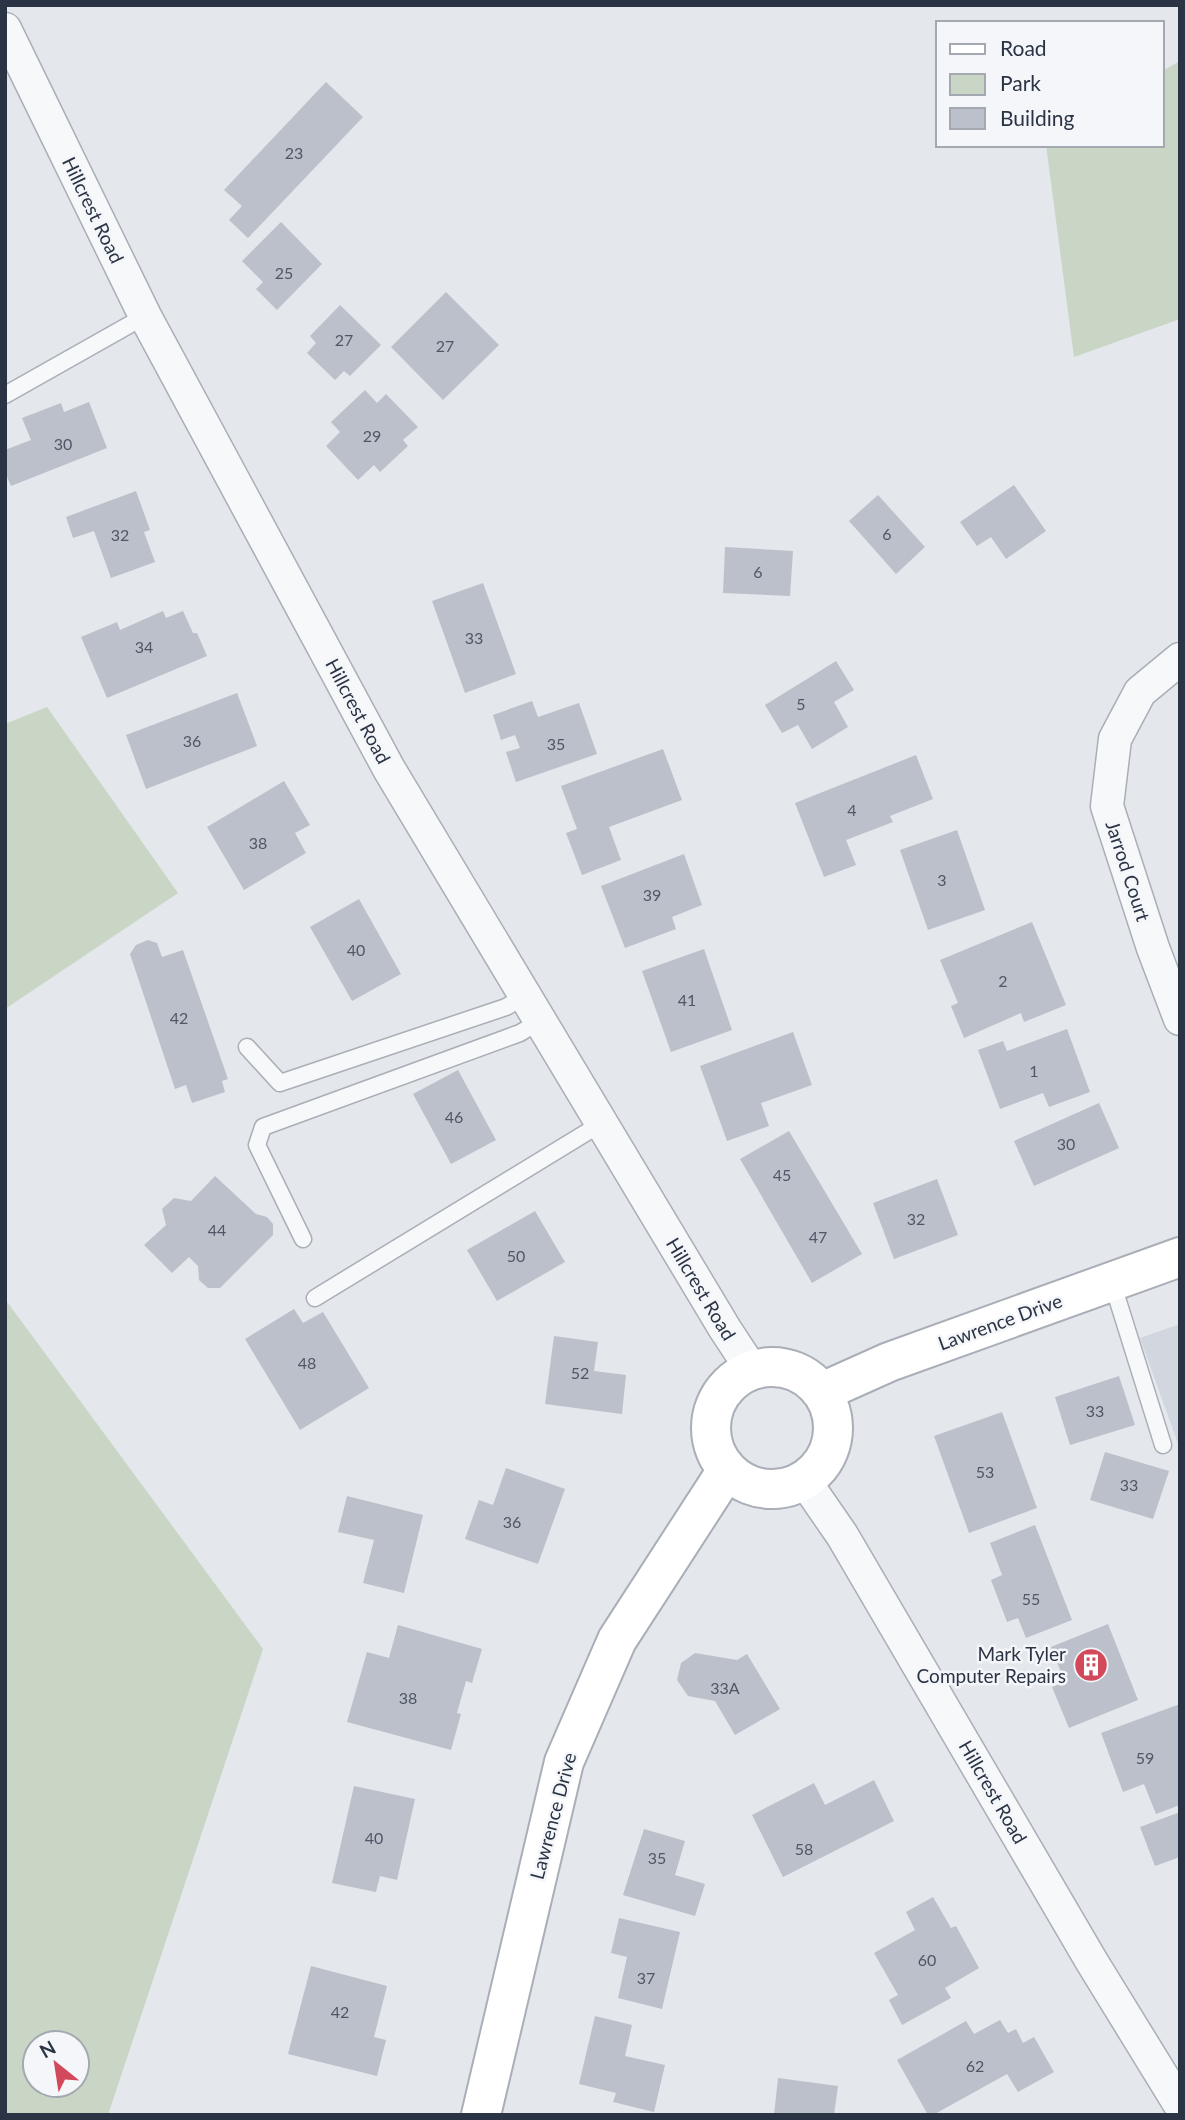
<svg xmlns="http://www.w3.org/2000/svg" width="1185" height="2120" font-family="Lato,sans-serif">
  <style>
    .built { fill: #d2d6de }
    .green { fill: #c9d6c5; fill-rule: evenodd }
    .building { fill: #bbc0ca }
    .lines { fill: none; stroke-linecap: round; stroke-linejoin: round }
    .lane-casing { stroke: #a9aeb7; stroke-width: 19 }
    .street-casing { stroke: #a9aeb7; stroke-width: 35 }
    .secondary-casing { stroke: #a9aeb7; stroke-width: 42 }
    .lane { stroke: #f7f8fa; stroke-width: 16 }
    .street { stroke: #f7f8fa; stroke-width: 32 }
    .secondary { stroke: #fff; stroke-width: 38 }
    .labels { text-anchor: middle; stroke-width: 5; stroke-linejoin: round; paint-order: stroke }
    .number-label { font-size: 16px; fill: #4f5766 }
    .street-label { font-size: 19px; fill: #2b3445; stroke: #f4f6f9 }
    .poi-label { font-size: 19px; fill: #2b3445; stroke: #f4f6f9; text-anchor: end }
  </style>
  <rect width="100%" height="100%" fill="#e4e7ec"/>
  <path class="built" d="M1180,1324V1449L1140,1338Z"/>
  <path class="green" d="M1180,61V319L1074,357L1046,145H1162V71Z
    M47,707L178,893L5,1009V724Z
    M5,1299L263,1649L108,2115H5ZM35,2043H77V2085H35Z"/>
  <path class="building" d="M326,82L363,117L248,238L229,220L242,206L224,190Z
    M281,222L322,264L277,310L256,289L263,282L242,261Z
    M446,292L499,345L443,400L391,347Z
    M340,305L381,345L350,376L344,371L335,380L307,353L316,343L310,336Z
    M365,390L377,403L386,394L418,427L403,440L408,446L380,472L374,465L358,480L326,446L340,432L331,422Z
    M89,402L107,448L11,486L5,472V450L31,440L22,418L61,403L64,412Z
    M1014,485L1046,531L1006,559L991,537L977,546L960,522Z
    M136,491L150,530L144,532L155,562L111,578L94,531L73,538L66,517Z
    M878,495L925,547L896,574L849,521Z
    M725,547L793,551L790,596L723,593Z
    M483,583L516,674L465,693L432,601Z
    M163,611L166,618L183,611L193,633H197L207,656L107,698L81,637L117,622L120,630Z
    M836,661L854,690L834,702L848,727L812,749L798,725L782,733L765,705Z
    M237,693L257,746L146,789L126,735Z
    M532,701L538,717L579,703L597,754L516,782L506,752L520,748L515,735L501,740L493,715Z
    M663,749L682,800L609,827L621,860L582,875L566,833L577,829L561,786Z
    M916,755L933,799L890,816L893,822L846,840L856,865L824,877L795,803Z
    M284,781L310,825L295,833L306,853L244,890L207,827Z
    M957,830L985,910L928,930L900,850Z
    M684,854L702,905L672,917L676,929L625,948L601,886Z
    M359,899L401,974L352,1001L310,927Z
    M1032,922L1066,1005L1024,1022L1021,1013L964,1038L951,1006L958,1003L940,960Z
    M148,940L157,943L162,957L183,950L228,1079L222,1081L225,1092L192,1103L186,1085L175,1089L130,954L136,945Z
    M704,949L732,1030L671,1052L642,971Z
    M1067,1029L1090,1092L1049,1107L1043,1093L1000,1109L978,1050L1003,1041L1007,1051Z
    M793,1032L812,1085L761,1103L769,1126L727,1141L700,1066Z
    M458,1070L496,1140L451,1164L413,1094Z
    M1099,1103L1119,1148L1034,1186L1014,1141Z
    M789,1131L862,1254L812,1283L740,1159Z
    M215,1176L256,1214L267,1217L273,1224V1235L220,1288H208L199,1280L198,1266L189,1257L172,1273L144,1245L166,1225L162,1209L174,1198L191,1201Z
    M937,1179L958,1235L894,1259L873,1203Z
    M535,1211L565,1262L497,1301L467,1250Z
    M294,1309L303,1323L323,1312L369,1388L300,1430L245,1339Z
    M554,1336L598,1342L594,1371L626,1375L622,1414L545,1404Z
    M1119,1376L1135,1425L1070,1445L1055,1397Z
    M1002,1412L1037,1508L969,1533L934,1436Z
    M1105,1452L1169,1471L1153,1519L1090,1500Z
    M506,1468L565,1489L538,1564L465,1539L479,1500L493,1505Z
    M347,1496L423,1515L404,1593L363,1583L374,1540L338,1532Z
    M1035,1525L1072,1620L1026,1638L1018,1618L1007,1622L991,1580L1002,1575L990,1543Z
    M1108,1624L1138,1700L1069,1728L1052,1687L1065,1682L1051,1647Z
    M398,1625L482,1649L472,1683L466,1681L457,1713L461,1714L451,1750L347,1722L367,1652L389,1658Z
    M695,1653L737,1660L747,1654L780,1709L735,1735L715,1701L688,1696L677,1680L681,1663Z
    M1180,1704V1805L1156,1814L1144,1784L1123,1792L1101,1733Z
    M874,1780L894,1821L783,1877L752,1815L814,1783L825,1805Z
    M354,1786L415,1799L397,1880L380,1876L376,1892L332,1883Z
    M1180,1812V1857L1155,1866L1140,1827Z
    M644,1829L685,1841L675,1875L705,1884L695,1916L623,1895Z
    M933,1897L951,1928L956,1926L979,1968L945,1988L951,1998L902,2025L889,2000L898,1995L874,1953L915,1930L906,1912Z
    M619,1918L680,1932L662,2009L618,1998L627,1957L611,1953Z
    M311,1966L387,1986L374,2037L386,2040L377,2076L288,2054Z
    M595,2016L632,2025L625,2056L665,2065L654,2112L613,2102L616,2093L579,2084Z
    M1000,2020L1008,2033L1016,2029L1023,2043L1034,2037L1054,2072L1018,2092L1007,2074L933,2115H928L897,2060L966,2021L974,2034Z
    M778,2078L838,2086L834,2115H774Z"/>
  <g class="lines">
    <g class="lane-casing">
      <path id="lane" d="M5,395L145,316
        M247,1047L280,1083L506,1007L525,996
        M303,1239L257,1145L263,1127L520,1033L540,1021
        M1112,1282L1163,1445
        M315,1298L602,1123"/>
    </g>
    <g class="street-casing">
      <path id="street" d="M5,29L145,316L389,769L725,1329L752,1370
        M1180,659L1140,692L1115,739L1107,806L1153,948L1180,1019
        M804,1480L842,1535L1092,1962L1180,2105"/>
    </g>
    <g class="secondary-casing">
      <path id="secondary" d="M711 1428a61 61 0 1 1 122 0a61 61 0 1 1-122 0Z
        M822,1392L889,1362L1180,1257
        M481,2115L564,1762L617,1640L727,1470"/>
    </g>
    <use href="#lane" class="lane"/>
    <use href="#street" class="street"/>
    <use href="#secondary" class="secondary"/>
  </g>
  <defs>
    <g id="building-disc" transform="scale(1.75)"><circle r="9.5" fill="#d1495b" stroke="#f4f6f9"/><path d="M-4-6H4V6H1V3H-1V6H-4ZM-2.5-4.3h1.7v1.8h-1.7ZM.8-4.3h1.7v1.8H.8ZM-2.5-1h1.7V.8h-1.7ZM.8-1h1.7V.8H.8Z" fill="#fff"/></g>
  </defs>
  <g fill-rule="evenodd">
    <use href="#building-disc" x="1091" y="1665"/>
  </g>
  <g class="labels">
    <g class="number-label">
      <text x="294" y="159">23</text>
      <text x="284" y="279">25</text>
      <text x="344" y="346">27</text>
      <text x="445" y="352">27</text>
      <text x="372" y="442">29</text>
      <text x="63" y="450">30</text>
      <text x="887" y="540">6</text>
      <text x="120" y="541">32</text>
      <text x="758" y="578">6</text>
      <text x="474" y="644">33</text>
      <text x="144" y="653">34</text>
      <text x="801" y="710">5</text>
      <text x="192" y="747">36</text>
      <text x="556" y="750">35</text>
      <text x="852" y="816">4</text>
      <text x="258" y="849">38</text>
      <text x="942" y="886">3</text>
      <text x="652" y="901">39</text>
      <text x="356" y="956">40</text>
      <text x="1003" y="987">2</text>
      <text x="687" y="1006">41</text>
      <text x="179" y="1024">42</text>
      <text x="1034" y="1077">1</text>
      <text x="454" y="1123">46</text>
      <text x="1066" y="1150">30</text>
      <text x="782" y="1181">45</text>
      <text x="916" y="1225">32</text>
      <text x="217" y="1236">44</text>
      <text x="818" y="1243">47</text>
      <text x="516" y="1262">50</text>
      <text x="307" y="1369">48</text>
      <text x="580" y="1379">52</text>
      <text x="1095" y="1417">33</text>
      <text x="985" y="1478">53</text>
      <text x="1129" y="1491">33</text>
      <text x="512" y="1528">36</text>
      <text x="1031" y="1605">55</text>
      <text x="725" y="1694">33A</text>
      <text x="408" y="1704">38</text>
      <text x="1145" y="1764">59</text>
      <text x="374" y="1844">40</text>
      <text x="804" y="1855">58</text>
      <text x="657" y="1864">35</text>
      <text x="927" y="1966">60</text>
      <text x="646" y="1984">37</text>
      <text x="340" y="2018">42</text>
      <text x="975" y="2072">62</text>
    </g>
    <g class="street-label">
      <text transform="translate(93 210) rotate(64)" y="7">Hillcrest Road</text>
      <text transform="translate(358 711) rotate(62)" y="7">Hillcrest Road</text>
      <text transform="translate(1128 871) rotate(72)" y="7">Jarrod Court</text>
      <text transform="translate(701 1289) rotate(59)" y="7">Hillcrest Road</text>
      <text transform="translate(1000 1322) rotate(-20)" y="7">Lawrence Drive</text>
      <text transform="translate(993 1792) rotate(60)" y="7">Hillcrest Road</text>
      <text transform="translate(553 1816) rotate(-75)" y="7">Lawrence Drive</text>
    </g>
    <g class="poi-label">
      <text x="1066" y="1661">Mark Tyler<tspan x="1066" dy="22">Computer Repairs</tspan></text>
    </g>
  </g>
  <rect width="1185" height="2120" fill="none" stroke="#2b3445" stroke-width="14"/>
  <rect x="936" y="21" width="228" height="126" fill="#f4f6f9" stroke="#a4a8b1" stroke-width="2"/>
  <rect x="950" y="44" width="35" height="10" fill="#ffffff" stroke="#a4a8b1" stroke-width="2"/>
  <text x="1000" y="56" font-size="21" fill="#2b3445">Road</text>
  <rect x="950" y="74" width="35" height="21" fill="#c9d6c5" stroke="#a4a8b1" stroke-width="2"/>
  <text x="1000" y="91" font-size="21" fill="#2b3445">Park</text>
  <rect x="950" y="108" width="35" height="21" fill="#bbc0ca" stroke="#a4a8b1" stroke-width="2"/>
  <text x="1000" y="126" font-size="21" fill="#2b3445">Building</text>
  <g transform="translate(56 2064) rotate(330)"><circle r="33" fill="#f4f6f9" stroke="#a4a8b1" stroke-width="2"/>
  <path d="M0-5L12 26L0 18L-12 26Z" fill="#d1495b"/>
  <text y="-10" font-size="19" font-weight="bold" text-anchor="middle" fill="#2b3445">N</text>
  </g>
</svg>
